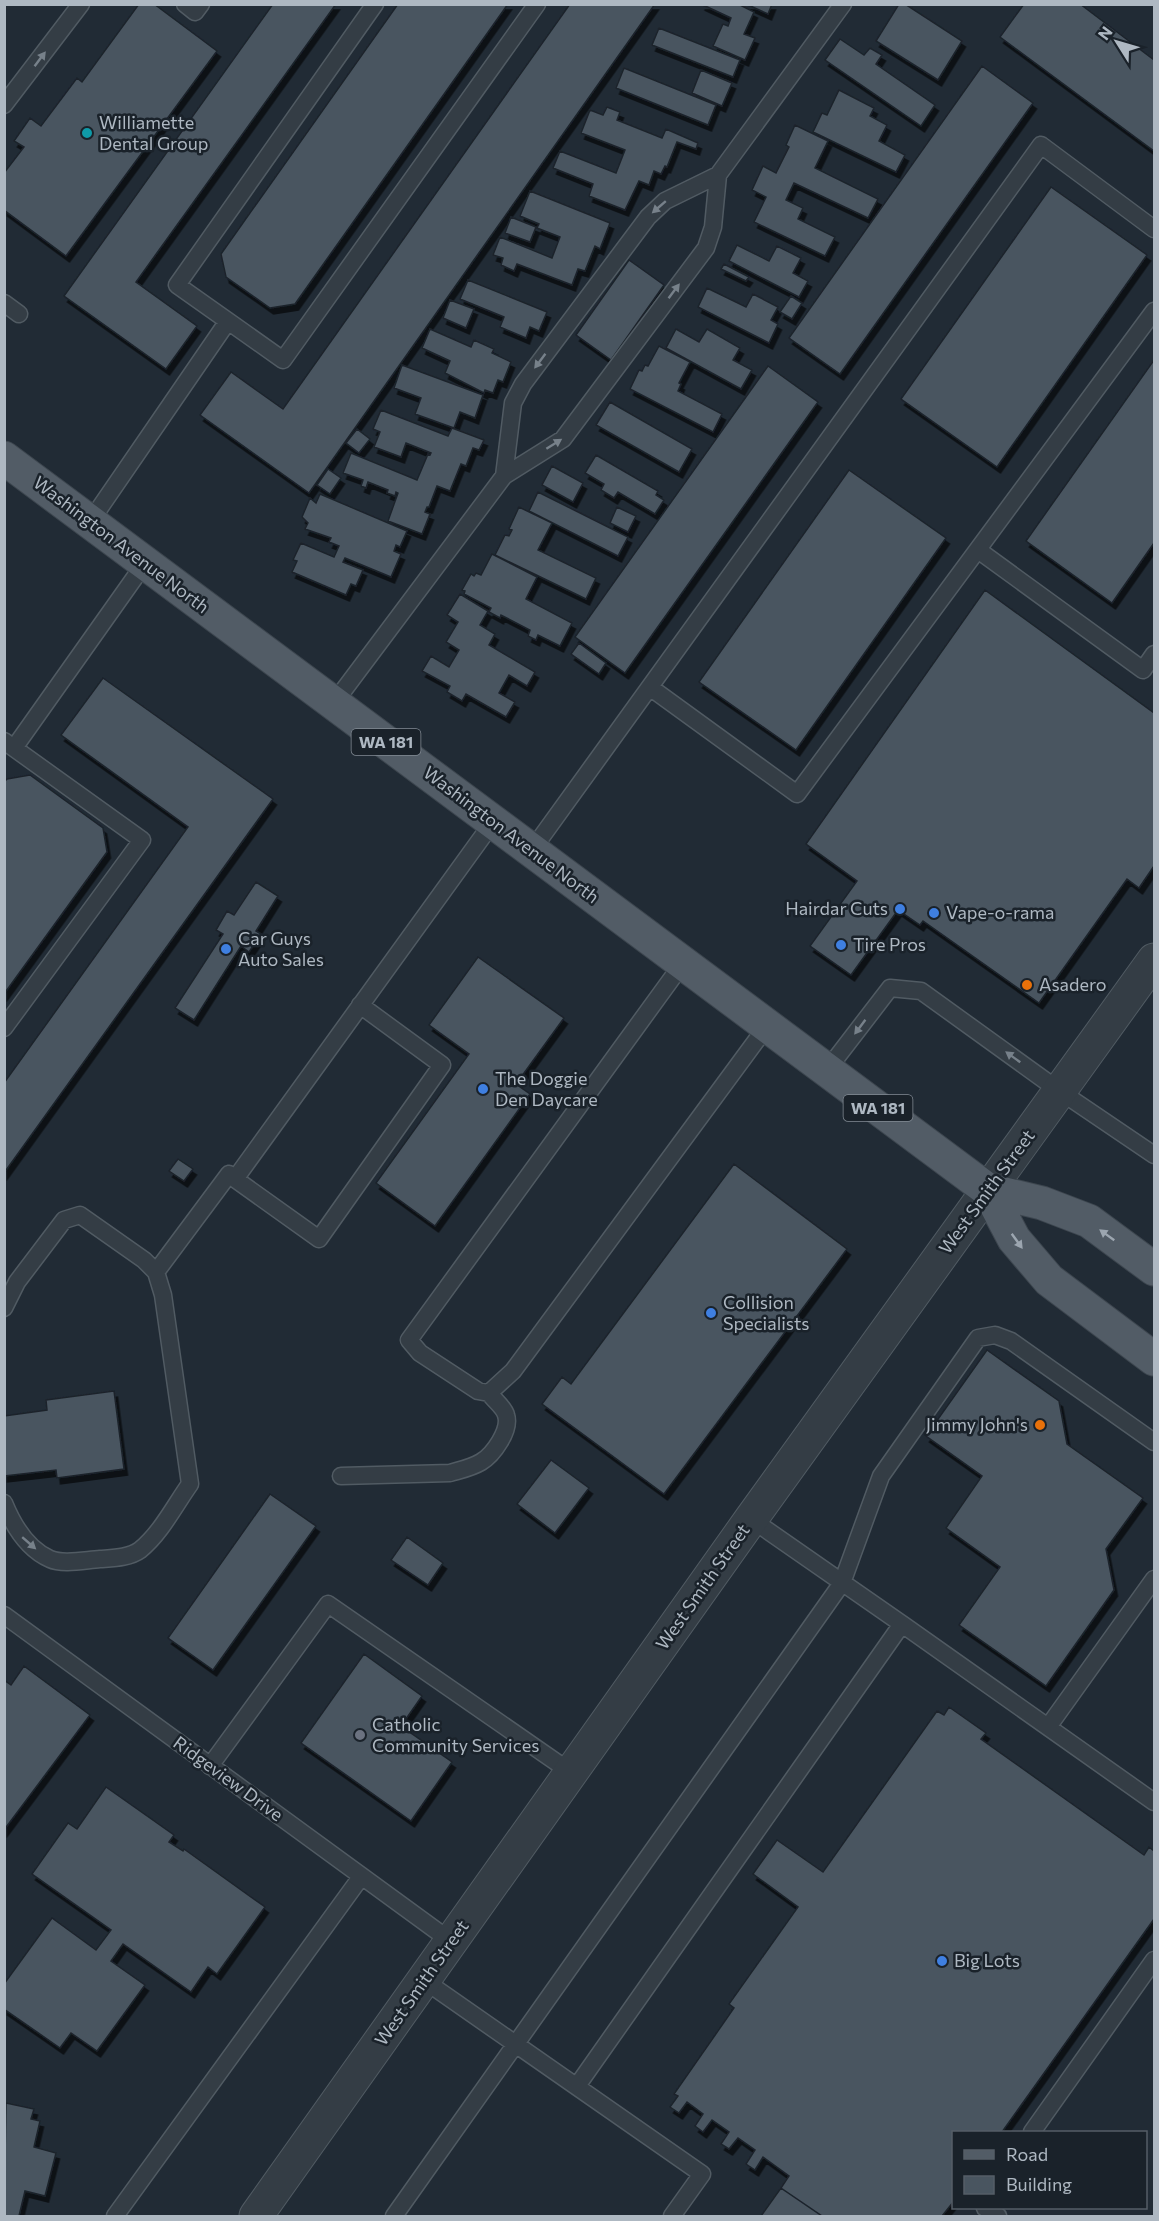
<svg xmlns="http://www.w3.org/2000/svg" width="1159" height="2221" font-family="Commissioner,sans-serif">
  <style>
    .building { fill: #495560; stroke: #1c242c; stroke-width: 1.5; filter: url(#shadow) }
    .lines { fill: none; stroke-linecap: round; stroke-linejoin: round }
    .lane-casing { stroke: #515b63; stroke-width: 19 }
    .street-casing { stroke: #515b63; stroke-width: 35 }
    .primary-casing { stroke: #3d464f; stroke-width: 35 }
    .lane { stroke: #343d45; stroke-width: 16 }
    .street { stroke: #343d45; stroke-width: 33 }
    .primary { stroke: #525c66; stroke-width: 33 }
    .oneway { fill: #77818a }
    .oneway2 { fill: #9ca6b0 }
    .culture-dot { fill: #0f9aa8; stroke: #1a222a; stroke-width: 2 }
    .shop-dot { fill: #3f7fe0; stroke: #1a222a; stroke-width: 2 }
    .food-dot { fill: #e8710a; stroke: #1a222a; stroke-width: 2 }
    .worship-dot { fill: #6b7280; stroke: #1a222a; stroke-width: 2 }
    .labels { text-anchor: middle; stroke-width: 5; stroke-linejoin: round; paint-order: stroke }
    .shield { fill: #1a222a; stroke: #828b94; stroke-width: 1.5 }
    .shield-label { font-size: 16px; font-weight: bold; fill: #aeb8c2 }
    .poi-label { font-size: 18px; fill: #aeb8c2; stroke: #1a222a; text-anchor: start }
    .street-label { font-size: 18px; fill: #aeb8c2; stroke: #1a222a }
  </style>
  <defs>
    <filter id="shadow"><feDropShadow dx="3.5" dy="6" stdDeviation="0" flood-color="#0009"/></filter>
  </defs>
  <rect width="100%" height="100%" fill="#212b35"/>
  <path class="building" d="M139,4H154L217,51L66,256L4,210V173L24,147L14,141L30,118L41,126L77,78L82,82Z
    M273,4H336L136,282L197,326L166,369L64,296Z
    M398,4H508L295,304L270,308L226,277L221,254Z
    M570,4H655L309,493L200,415L231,372L283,409Z
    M701,4H738L754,12L744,34L755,38L745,60L713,46L723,24L728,26L731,18Z
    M746,4H772L768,14Z
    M899,4H905L962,41L938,80L876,41Z
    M1024,4H1080L1154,60V151L1000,37Z
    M659,28L740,60L733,77L652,45Z
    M840,39L864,55L870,48L882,55L876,64L935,105L921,126L825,60Z
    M982,66L1033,103L840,374L789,338Z
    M624,68L716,105L708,125L616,88Z
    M701,70L732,83L722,106L692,93Z
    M839,90L874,108L870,116L887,125L879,141L905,155L896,172L813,132L822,113L827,115Z
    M607,107L620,112L617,120L662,138L666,129L698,143L696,149L677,142L667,167L665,166L661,174L654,171L649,185L639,181L625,210L589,196L593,184L553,168L560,151L616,173L625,150L581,133L590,110L603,115Z
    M795,125L828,141L815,168L878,199L868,218L794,183L786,200L803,208L798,219L835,237L825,256L754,222L766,197L752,190L763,166L776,173L789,147L786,145Z
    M1051,187L1147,255L997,467L901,399Z
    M530,191L610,223L600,249L595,246L585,271L578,269L572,285L517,264L514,271L501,265L503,258L493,255L500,237L552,258L560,237L537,228L539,224L520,216Z
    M511,217L536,227L530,242L505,233Z
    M737,245L769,261L777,246L801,258L793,273L808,281L799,297L729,261Z
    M629,260L664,285L611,360L576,335Z
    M724,264L749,277L746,281L721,269Z
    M468,280L547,312L539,331L530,327L526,338L500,327L504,317L460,299Z
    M707,288L746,307L753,294L778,307L771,320L778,324L769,343L698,307Z
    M791,296L802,303L792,319L780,312Z
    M450,300L474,309L466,328L443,318Z
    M430,329L471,347L474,340L494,349L492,353L511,362L503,382L498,380L493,393L485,390L484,393L445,373L450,361L422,348Z
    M676,329L699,342L707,329L740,348L733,360L752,370L741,389L666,348Z
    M659,346L690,362L679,383L681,384L678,391L722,414L713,432L630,389L639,370L642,371L645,365L648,366Z
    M1154,360V543L1112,603L1026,541Z
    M402,365L483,395L475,418L460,412L454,428L415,414L421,398L394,388Z
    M768,366L818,402L625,673L575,637Z
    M610,402L692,449L679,472L596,425Z
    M381,410L448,436L452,428L484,440L479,450L473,448L466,466L461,464L450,491L437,486L429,507H427L425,512L430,514L422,534L388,521L398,493L396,492L395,496L387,493L388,490L368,482L366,488L361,486L363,480L343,473L351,453L417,480L428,454L430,455L431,453L406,443L401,457L374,447L380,432L373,429Z
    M357,429L370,439L359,453L346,443Z
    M596,455L658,491L656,495L664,500L655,514L618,492L614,498L601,490L604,484L585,473Z
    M552,466L583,483L573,502L542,485Z
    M328,469L341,478L330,494L317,485Z
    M849,470L946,538L796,750L699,682Z
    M538,492L628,537L618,556L529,511Z
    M320,494L407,531L400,547L396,545L394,551L401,554L391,577L345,558L343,562L363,570L356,586L351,584L346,595L292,572L297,561L293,560L301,543L334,557L339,546L329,542L331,538L305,529L308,523L302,517L310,498L316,503Z
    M519,507L552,523L538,550L596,578L586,599L495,555L505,535L509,536L512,530L509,529Z
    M617,507L636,516L628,532L610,523Z
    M492,554L537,577L526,599L572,623L560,646L538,635L536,640L528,636L530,630L501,615L500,618L489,612L491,608L464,594L465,591L462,590L471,574L474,576L476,573L481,575Z
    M985,590L1154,713V866L1139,888L1127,879L1039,1003L923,921L920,925L898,910L851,975L810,946L857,881L806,844Z
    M460,594L488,611L480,625L495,634L489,645L535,672L527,686L509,675L499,693L515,702L506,717L466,694L462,701L447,692L450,686L422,671L431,656L449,667L459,650L446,642L458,622L447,615Z
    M579,643L606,663L599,674L571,654Z
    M103,678L273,799L4,1173V1083L188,827L61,735Z
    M30,775L103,828L107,852L4,994V782L7,779Z
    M256,882L278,896L256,931L261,934L249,952L241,946L194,1020L175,1008L223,934L216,930L227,911L234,915Z
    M478,957L564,1018L516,1084L530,1094L435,1226L376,1183L469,1054L429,1025Z
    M178,1159L193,1169L184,1181L169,1171Z
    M734,1164L847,1249L664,1494L542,1404L562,1377L571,1384Z
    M987,1350L1059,1401L1067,1444L1143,1498L1106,1549L1114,1590L1046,1686L959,1625L1000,1567L946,1528L982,1476L926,1436Z
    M114,1391L124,1469L57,1478L56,1470L4,1476V1416L47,1410L46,1400Z
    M551,1460L589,1488L555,1533L517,1504Z
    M270,1494L316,1526L213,1670L168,1638Z
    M407,1537L443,1563L428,1585L391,1560Z
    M364,1654L422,1696L401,1726L452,1762L411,1821L301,1743Z
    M24,1666L90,1715L4,1830V1680L11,1685Z
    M949,1707L986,1733L981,1739L1144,1855L1149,1847L1154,1851V1919L1002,2132H954V2201L942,2216H822L781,2188L789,2176L763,2157L755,2170L746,2164L755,2150L738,2138L729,2149L721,2144L729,2132L712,2120L703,2132L695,2126L703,2114L687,2102L679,2113L670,2107L678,2096L674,2094L734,2008L729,2004L798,1907L753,1874L777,1840L823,1872L937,1711L944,1715Z
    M106,1787L174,1835L169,1842L183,1851L184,1849L265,1907L217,1974L208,1967L191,1992L123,1944L111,1961L145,1985L97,2051L71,2033L60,2048L4,2009V1984L52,1918L96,1950L111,1930L32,1874L68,1823L77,1829Z
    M6,2103L34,2109L31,2119L40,2121L34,2147L56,2153L45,2196L25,2191L19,2216H4Z
    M781,2188L822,2216H761Z"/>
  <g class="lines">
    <g class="lane-casing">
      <path id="lane" d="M185,4L195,12L201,4
        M375,4L177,285L283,360L537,4
        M4,105L81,4
        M718,175L843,4
        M4,303L19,314
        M90,522L228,321
        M978,550L1143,670L1154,654
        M651,688L797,794L1154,311
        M334,703L504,476L563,439L706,248L713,227L718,175L665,201L648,217L523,384L513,403L504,476
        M4,741L142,840L4,1028
        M14,748L145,563
        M532,850L1041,145L1154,229
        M683,963L409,1340L420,1353L478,1391L489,1393L513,1371L767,1026
        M827,1070L890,988L921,991L1061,1092L1154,1155
        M235,1179L319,1239L442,1065L360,1005
        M156,1272L229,1174L235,1179L493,822
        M4,1308L17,1282L64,1220L80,1215L144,1260L156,1272L163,1295L190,1484C175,1505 161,1533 140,1550C129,1558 113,1558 100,1559C85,1560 63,1565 50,1559C27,1549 13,1525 4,1503
        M341,1476L450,1473C460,1470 471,1468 481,1462C493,1455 511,1430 506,1415C504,1407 494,1400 489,1393
        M4,1615L452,1942
        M902,1624L1154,1802
        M1048,1727L1154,1579
        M210,1766L328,1604L572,1773
        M425,1981L702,2174L672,2216
        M577,2086L902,1624L751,1519
        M1032,2132L1154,1960
        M985,2208L998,2216
        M115,2216L361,1877
        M394,2216L842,1583L881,1476L978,1338L995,1335L1011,1341L1154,1442"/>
    </g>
    <g class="street-casing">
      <path id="street" d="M256,2216L751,1519L1154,960"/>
    </g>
    <g class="primary-casing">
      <path id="primary" d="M4,458L988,1190L1042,1203L1089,1221L1154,1269
        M988,1190L1014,1239L1049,1280L1154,1359"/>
    </g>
    <use href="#lane" class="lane"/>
    <use href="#street" class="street"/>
    <use href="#primary" class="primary"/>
  </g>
  <defs><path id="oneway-solid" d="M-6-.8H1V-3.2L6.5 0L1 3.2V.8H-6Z" transform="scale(1.5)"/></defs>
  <g class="oneway">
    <use href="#oneway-solid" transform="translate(40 59) rotate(-53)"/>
    <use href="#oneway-solid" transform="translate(659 207) rotate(139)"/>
    <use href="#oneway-solid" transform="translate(674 291) rotate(-53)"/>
    <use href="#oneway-solid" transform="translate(540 361) rotate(127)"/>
    <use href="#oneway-solid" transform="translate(554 444) rotate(-32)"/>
    <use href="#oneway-solid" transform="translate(860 1027) rotate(127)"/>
    <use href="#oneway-solid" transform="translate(1013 1057) rotate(-144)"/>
    <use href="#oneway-solid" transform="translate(29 1543) rotate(41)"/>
  </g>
  <g class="oneway2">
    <use href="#oneway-solid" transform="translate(1107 1235) rotate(-144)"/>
    <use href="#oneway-solid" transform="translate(1017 1241) rotate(54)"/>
  </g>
  <circle class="culture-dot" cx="87" cy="133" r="6"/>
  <g class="shop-dot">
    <circle cx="900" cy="909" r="6"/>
    <circle cx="934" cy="913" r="6"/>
    <circle cx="841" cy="945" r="6"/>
    <circle cx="226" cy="949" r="6"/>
    <circle cx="483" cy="1089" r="6"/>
    <circle cx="711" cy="1313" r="6"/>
    <circle cx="942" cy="1961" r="6"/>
  </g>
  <g class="food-dot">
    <circle cx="1027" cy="985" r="6"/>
    <circle cx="1040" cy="1425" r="6"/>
  </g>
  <circle class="worship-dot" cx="360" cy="1735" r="6"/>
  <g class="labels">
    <g class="shield">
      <rect x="351.5" y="729" width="69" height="26" rx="4.5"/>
      <rect x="843.5" y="1095" width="69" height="26" rx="4.5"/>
    </g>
    <g class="shield-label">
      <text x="386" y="748">WA 181</text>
      <text x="878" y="1114">WA 181</text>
    </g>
    <g class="poi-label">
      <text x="99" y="129">Williamette<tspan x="99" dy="21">Dental Group</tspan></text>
      <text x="888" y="915" text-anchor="end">Hairdar Cuts</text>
      <text x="946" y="919">Vape-o-rama</text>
      <text x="238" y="945">Car Guys<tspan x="238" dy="21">Auto Sales</tspan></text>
      <text x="853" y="951">Tire Pros</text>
      <text x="1039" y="991">Asadero</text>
      <text x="495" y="1085">The Doggie<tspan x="495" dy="21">Den Daycare</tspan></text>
      <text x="723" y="1309">Collision<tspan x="723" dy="21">Specialists</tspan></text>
      <text x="1028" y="1431" text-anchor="end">Jimmy John's</text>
      <text x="372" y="1731">Catholic<tspan x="372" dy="21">Community Services</tspan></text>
      <text x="954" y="1967">Big Lots</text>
    </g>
    <g class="street-label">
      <text transform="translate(121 545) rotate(37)" y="6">Washington Avenue North</text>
      <text transform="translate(511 835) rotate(37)" y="6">Washington Avenue North</text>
      <text transform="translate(987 1192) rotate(-54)" y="6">West Smith Street</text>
      <text transform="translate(703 1587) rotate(-55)" y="6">West Smith Street</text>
      <text transform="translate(228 1779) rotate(36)" y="6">Ridgeview Drive</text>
      <text transform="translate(422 1983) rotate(-55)" y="6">West Smith Street</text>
    </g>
  </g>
  <rect width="1159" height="2221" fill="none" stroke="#aeb8c2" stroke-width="12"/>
  <rect x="952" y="2131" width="195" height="78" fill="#1a222a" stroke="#555e67" stroke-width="1.5"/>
  <rect x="964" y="2150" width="30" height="9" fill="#525c66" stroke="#555e67" stroke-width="1.5"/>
  <text x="1006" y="2161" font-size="18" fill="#aeb8c2">Road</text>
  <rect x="964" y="2176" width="30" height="18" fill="#495560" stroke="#555e67" stroke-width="1.5"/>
  <text x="1006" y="2191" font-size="18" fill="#aeb8c2">Building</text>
  <g transform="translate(1117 42) rotate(307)" stroke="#1a222a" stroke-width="4.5" paint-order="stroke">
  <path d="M0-4.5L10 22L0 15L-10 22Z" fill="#aeb8c2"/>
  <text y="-9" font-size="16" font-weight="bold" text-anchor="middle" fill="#aeb8c2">N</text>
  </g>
</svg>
